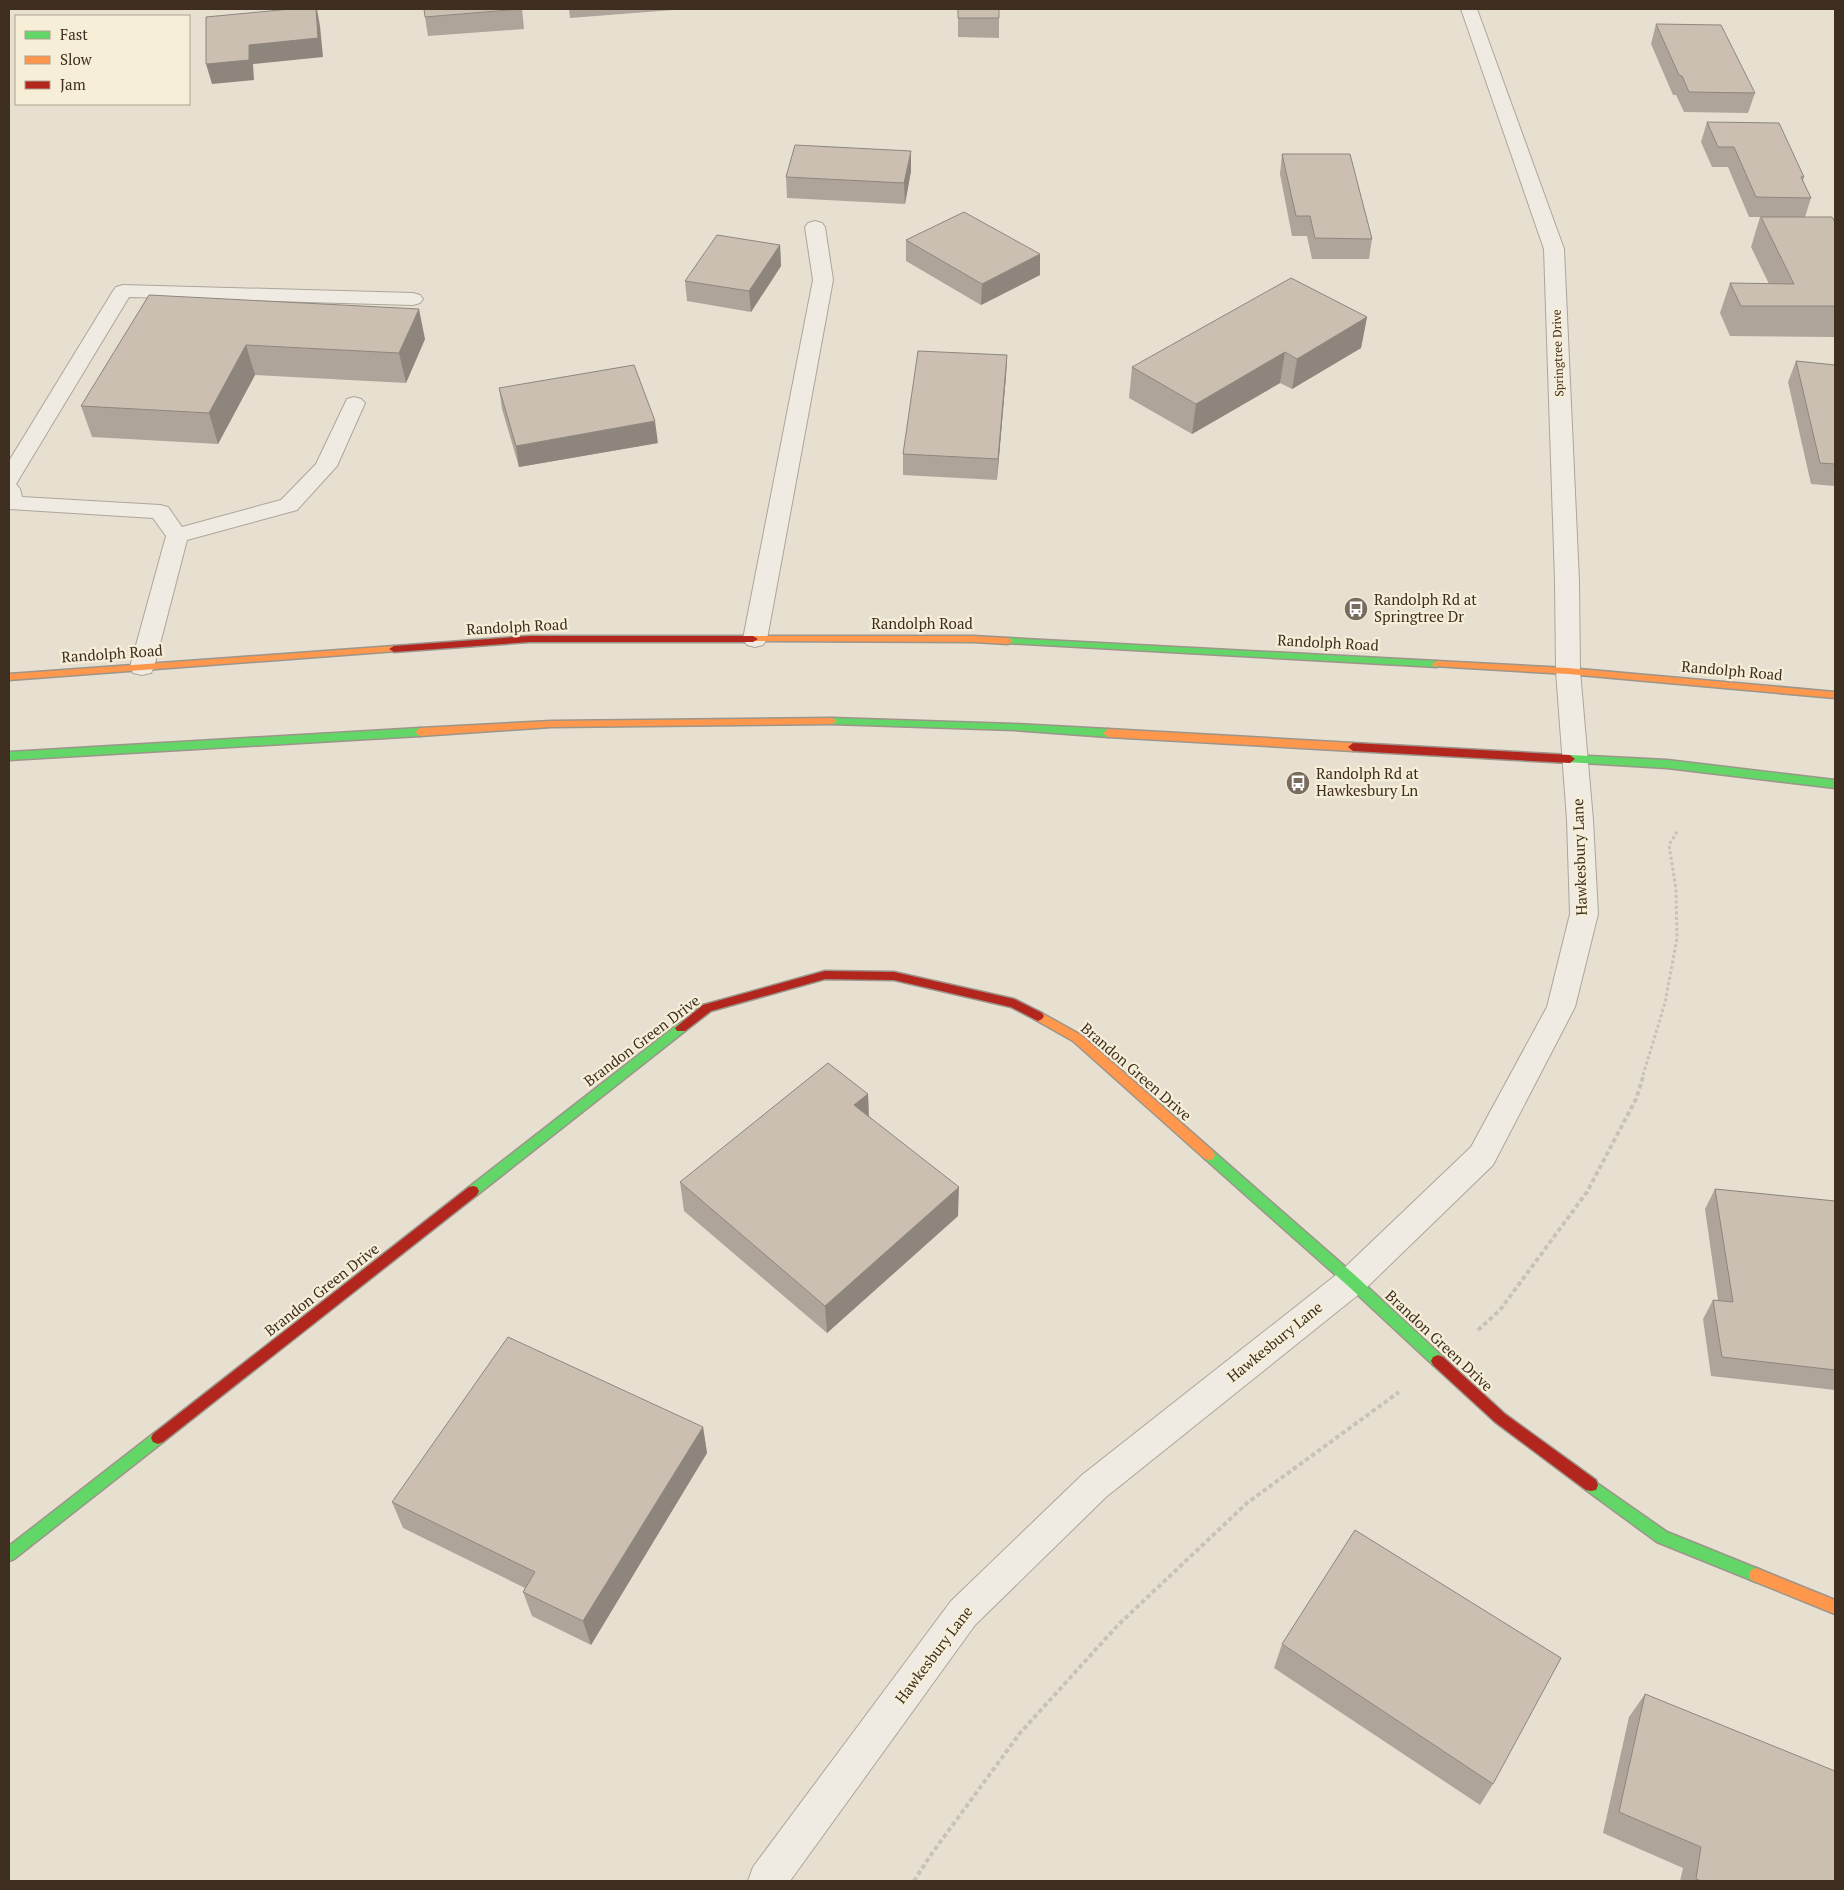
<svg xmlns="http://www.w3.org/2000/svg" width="1844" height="1890" font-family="'PT Serif',serif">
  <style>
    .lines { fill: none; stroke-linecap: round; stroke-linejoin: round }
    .lane-casing { stroke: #ada599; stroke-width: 2 }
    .street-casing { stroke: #ada599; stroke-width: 2 }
    .fast-casing { stroke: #9c958a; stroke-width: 3 }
    .slow-casing { stroke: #9c958a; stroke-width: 3 }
    .jam-casing { stroke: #9c958a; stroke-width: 3 }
    .path-far1 { stroke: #c8c2b9; stroke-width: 3; stroke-dasharray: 3 2.5; stroke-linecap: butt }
    .path { stroke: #c8c2b9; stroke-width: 4; stroke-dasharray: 4.5 3; stroke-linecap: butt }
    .lane { fill: #efebe3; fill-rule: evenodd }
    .street { fill: #efebe3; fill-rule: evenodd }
    .fast { fill: #63d668; fill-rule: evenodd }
    .slow { fill: #ff974d; fill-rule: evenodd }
    .jam { fill: #b3261e; fill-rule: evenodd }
    .wall { fill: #afa499 }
    .shaded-wall { fill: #8e867d }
    .building { fill: #cbbfb2; stroke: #8e867d }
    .labels { text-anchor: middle; stroke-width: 4.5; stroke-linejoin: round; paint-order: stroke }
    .far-street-label { font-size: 12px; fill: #3d2e20; stroke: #f7eed8 }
    .poi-label { font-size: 15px; fill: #3d2e20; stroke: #f7eed8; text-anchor: start }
    .street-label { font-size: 15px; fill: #3d2e20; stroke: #f7eed8 }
  </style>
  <rect width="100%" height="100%" fill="#e7e0d1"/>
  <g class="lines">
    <g class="lane-casing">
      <path id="lane" d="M815,221L822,223L825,227L833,280L767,639L763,645L755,647L747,645L743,639L813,280L805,227L808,223Z
        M123,285L413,293L420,295L423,299L420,303L413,305L129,297L16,484L20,489L22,497L160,505L168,507L182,527L281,500L316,464L347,399L354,397L361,399L365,403L337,466L297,510L187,540L154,667L151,673L142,675L133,673L130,667L166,536L153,518L9,509V461L113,291L116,287Z"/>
    </g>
    <g class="street-casing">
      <path id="street" d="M1461,9H1477L1564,249L1579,581L1580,671L1593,820L1598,914L1575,1007L1493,1165L1363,1291L1106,1497L975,1625L790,1881H748L753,1867L951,1601L1082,1475L1341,1271L1471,1147L1547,1007L1570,914L1567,820L1556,671L1555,581L1544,249Z"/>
    </g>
    <g class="fast-casing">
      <path id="fast" d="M1008,638L1437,661L1442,664L1437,667L1005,643L1003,641Z
        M832,718L1014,724L1108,729L1113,733L1108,737L1014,730L832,724L827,721Z
        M420,728L425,732L420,736L9,760V752Z
        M1570,755L1667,760L1835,780V788L1667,768L1566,762L1565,759L1566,756Z
        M681,1023L685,1025L687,1028L685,1031L477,1195L473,1196L469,1195L467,1191L469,1187L677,1025Z
        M1209,1150L1213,1151L1357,1277L1443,1357L1445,1361L1443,1365L1438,1367L1433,1365L1347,1285L1205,1159L1203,1155L1205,1151Z
        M158,1432L163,1434L165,1438L163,1442L14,1559L9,1561V1546L153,1434Z
        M1591,1479L1667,1532L1761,1570L1763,1575L1761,1580L1756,1582L1657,1542L1586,1490L1584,1485L1586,1480Z"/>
    </g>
    <g class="slow-casing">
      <path id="slow" d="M753,636H973L1008,638L1013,641L1008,644L973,642L750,641L748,639Z
        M394,646L399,649L397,651L9,680V674Z
        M1437,661L1568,668L1835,692V698L1568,674L1433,666L1432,664Z
        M832,718L837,721L832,724L551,727L420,736L415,732L420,728L551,721Z
        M1108,729L1353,743L1358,747L1353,751L1108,737L1103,733Z
        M1038,1011L1081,1035L1213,1151L1215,1155L1213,1159L1209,1160L1205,1159L1073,1041L1034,1019L1032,1016L1034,1013Z
        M1756,1568L1835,1600V1614L1751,1580L1749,1575L1751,1570Z"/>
    </g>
    <g class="jam-casing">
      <path id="jam" d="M529,636H753L758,639L753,642H529L394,652L389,649L394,646Z
        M1353,743L1570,755L1575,759L1570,763L1353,751L1348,747Z
        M825,971L894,972L1014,999L1042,1013L1044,1016L1042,1019L1038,1021L1011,1007L894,980L825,979L711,1011L685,1031H677L675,1028L703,1005Z
        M473,1186L477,1187L479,1191L477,1195L163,1442L158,1444L153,1442L151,1438L153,1434L469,1187Z
        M1438,1355L1443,1357L1505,1414L1596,1480L1598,1485L1596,1490L1591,1491L1586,1490L1495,1422L1433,1365L1431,1361L1433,1357Z"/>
    </g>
    <path class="path-far1" d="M1643,1075L1665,1003L1677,938L1676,889L1669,845L1678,830"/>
    <path class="path" d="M1478,1330L1500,1310L1587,1192L1636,1099L1644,1074
      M914,1881L930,1856L1020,1733L1118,1625L1247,1503L1399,1392"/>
    <use href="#lane" class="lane"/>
    <use href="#street" class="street"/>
    <use href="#fast" class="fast"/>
    <use href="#slow" class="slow"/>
    <use href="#jam" class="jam"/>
  </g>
  <path class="wall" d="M522,9L524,29L428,36L425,17Z
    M569,9H686L570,18Z
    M958,9L999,18V38L958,37Z
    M1656,24L1755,93L1748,113L1684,112L1676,95H1673L1651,44Z
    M1707,122L1804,177L1803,181L1811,198L1805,217L1835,222V337L1730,336L1720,313L1730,283L1769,284L1751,247L1760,217H1749L1728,167H1712L1701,142Z
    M1282,154L1372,239L1369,259H1312L1307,236H1292L1280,174Z
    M911,171L905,204L787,198L786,177Z
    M906,240L1040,275L981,305L906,261Z
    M780,245L781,266L751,312L687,301L685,281Z
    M149,295L425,339L406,383L255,375L218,444L92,437L81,406Z
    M1367,317L1361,348L1292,389L1280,383L1192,434L1129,398L1132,367Z
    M1007,355L1006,376L997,480L903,475V454Z
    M1796,361L1835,365V486L1811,484L1788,382Z
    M499,388L658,443L519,467L502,409Z
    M868,1094L869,1116L958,1216L827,1333L684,1211L680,1182Z
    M1715,1189L1835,1201V1390L1711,1376L1703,1319L1713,1300H1718L1705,1209Z
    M703,1427L707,1453L591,1645L532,1616L523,1592L525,1588L403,1528L392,1502Z
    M1282,1644L1493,1784L1480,1805L1274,1668Z
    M1645,1694L1835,1881H1680L1683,1868L1603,1833L1629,1717Z"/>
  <path class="shaded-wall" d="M317,9L320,26L323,57L253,64L254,80L212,84L206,64L249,45Z
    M911,151V171L905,204L904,183Z
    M780,245L781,266L751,312L749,291Z
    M1040,254V275L981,305L982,284Z
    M419,309L425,339L406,383L399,353Z
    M1367,317L1361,348L1292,389L1297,359Z
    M246,345L255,375L218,444L209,413Z
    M1285,352L1280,383L1192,434L1196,404Z
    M1007,355L1006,376L997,480L998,459Z
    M655,421L658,443L519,467L516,446Z
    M868,1094L869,1124L854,1105Z
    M959,1187L958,1216L827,1333L825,1306Z
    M703,1427L707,1453L591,1645L583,1621Z"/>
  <path class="building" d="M291,9H316L318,38L249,45V60L206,64V17Z
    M424,9H521L425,17Z
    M958,9H999V18H958Z
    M1656,24L1721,25L1755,93L1689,92L1682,76L1679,75Z
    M1707,122L1779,123L1804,177H1801L1811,198L1756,197L1734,147H1718Z
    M795,145L911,151L904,183L786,177Z
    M1282,154H1350L1372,239L1315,238L1310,216H1296Z
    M964,212L1040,254L982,284L906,240Z
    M1761,217H1832L1835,222V306H1741L1730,283L1794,284Z
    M717,235L780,245L749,291L685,281Z
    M1291,278L1367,317L1297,359L1285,352L1196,404L1132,367Z
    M149,295L419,309L399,353L246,345L209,413L81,406Z
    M918,351L1007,355L998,459L903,454Z
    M1796,361L1835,365V464L1820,463Z
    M634,365L655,421L516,446L499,388Z
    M828,1063L868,1094L854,1105L959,1187L825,1306L680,1182Z
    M1715,1189L1835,1201V1370L1722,1357L1713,1300L1733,1302Z
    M508,1337L703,1427L583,1621L523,1592L535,1572L392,1502Z
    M1355,1530L1561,1658L1493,1784L1282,1644Z
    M1645,1694L1835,1771V1881H1701L1696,1879L1701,1847L1619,1812Z"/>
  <defs>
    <g id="bus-disc" transform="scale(1.25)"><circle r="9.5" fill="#786c5e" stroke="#f7eed8"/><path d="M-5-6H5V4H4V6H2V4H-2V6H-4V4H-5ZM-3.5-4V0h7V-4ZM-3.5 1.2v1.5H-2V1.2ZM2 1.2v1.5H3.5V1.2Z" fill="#fff"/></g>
  </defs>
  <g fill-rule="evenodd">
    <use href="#bus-disc" x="1356" y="609"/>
    <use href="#bus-disc" x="1298" y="783"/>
  </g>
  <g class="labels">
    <g class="far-street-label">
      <text transform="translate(1558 353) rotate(-92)" y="4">Springtree Drive</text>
    </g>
    <g class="poi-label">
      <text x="1374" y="605">Randolph Rd at<tspan x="1374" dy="17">Springtree Dr</tspan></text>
      <text x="1316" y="779">Randolph Rd at<tspan x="1316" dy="17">Hawkesbury Ln</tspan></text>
    </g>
    <g class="street-label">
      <text x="922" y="629">Randolph Road</text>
      <text transform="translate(517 627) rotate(-3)" y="5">Randolph Road</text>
      <text transform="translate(1328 643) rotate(3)" y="5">Randolph Road</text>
      <text transform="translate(112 654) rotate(-4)" y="5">Randolph Road</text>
      <text transform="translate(1732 671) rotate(5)" y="5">Randolph Road</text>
      <text transform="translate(1580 857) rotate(-92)" y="5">Hawkesbury Lane</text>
      <text transform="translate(642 1041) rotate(-37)" y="5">Brandon Green Drive</text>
      <text transform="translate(1136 1072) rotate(41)" y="5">Brandon Green Drive</text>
      <text transform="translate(322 1290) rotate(-38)" y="5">Brandon Green Drive</text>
      <text transform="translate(1439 1341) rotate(43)" y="5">Brandon Green Drive</text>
      <text transform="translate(1275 1342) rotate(-39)" y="5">Hawkesbury Lane</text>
      <text transform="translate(934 1655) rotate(-53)" y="5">Hawkesbury Lane</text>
    </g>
  </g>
  <rect width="1844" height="1890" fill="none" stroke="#3d2e20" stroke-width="20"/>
  <rect x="15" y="15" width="175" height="90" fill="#f7eed8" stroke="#ada18e"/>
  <rect x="25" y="31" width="25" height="8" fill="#63d668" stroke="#ada18e"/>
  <text x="60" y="40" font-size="15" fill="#3d2e20">Fast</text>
  <rect x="25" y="56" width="25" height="8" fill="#ff974d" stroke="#ada18e"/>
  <text x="60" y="65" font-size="15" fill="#3d2e20">Slow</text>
  <rect x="25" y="81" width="25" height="8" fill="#b3261e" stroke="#ada18e"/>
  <text x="60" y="90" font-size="15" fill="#3d2e20">Jam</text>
</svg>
